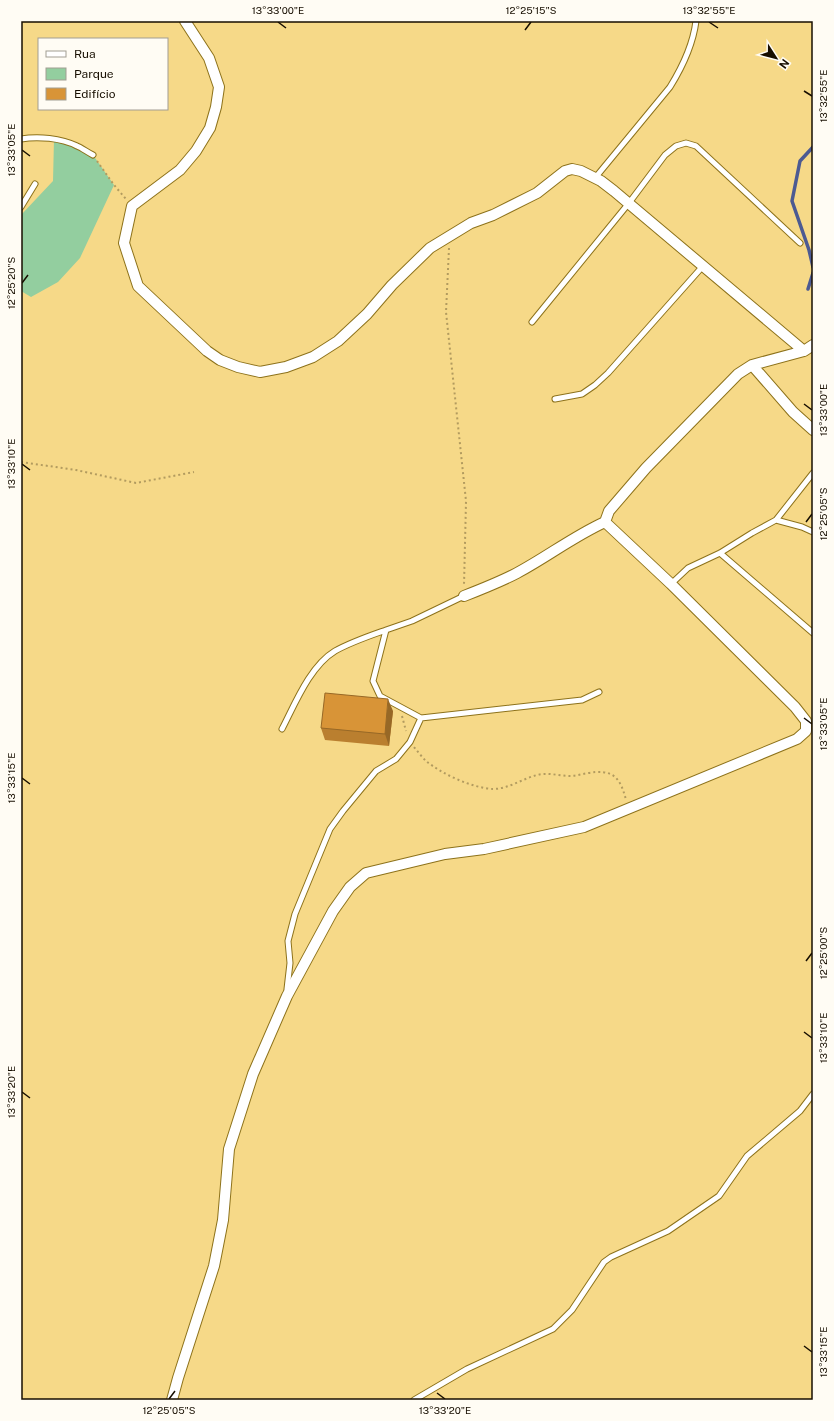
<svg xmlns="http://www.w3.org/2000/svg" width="834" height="1421" font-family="'Public Sans',sans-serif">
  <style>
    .green { fill: #93ce9f }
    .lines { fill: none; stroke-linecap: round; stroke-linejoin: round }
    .stream { stroke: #4c5a92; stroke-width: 3.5 }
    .lane-casing { stroke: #8d721b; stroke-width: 7 }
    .street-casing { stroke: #8d721b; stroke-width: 12 }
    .path { stroke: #b29b5f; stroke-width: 2; stroke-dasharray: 2 3; stroke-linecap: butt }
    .lane { stroke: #fff; stroke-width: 5 }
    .street { stroke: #fff; stroke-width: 10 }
    .wall { fill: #ba7f2f }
    .shaded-wall { fill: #976826 }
    .building { fill: #d89437; stroke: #976826 }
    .ticks { fill: none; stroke: #170e00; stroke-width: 1.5 }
    .neatline { fill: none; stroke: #170e00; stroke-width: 1.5 }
    .ticks-label { font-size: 10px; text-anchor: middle; fill: #170e00 }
  </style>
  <rect width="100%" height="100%" fill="#f6d988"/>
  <path class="green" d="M54,139L75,145L93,155L114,185L80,258L58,282L31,297L21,291V215L53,181Z"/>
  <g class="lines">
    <path class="stream" d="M813,147L800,161L792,201L809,250L813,267
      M808,289L813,273"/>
    <g class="lane-casing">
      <path id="lane" d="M21,139C38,136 61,138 77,146C82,148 87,152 93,155
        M595,178L670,87C683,66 693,45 696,21
        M21,207L35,184
        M532,322L629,203L665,155L676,146L686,143L696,146L800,243
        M555,399L582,394L595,385L608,373L703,266
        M776,520L813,473
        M720,553L813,633
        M671,584L688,568L720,553L752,533L776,520L802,527L813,532
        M421,718L582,700L599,692
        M282,729C295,704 310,666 335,651C351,642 369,636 386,630
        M287,989L290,963L288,941L295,914L330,829L343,811L376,771L396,759L410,742L421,718L380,696L373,681L386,630L412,621L464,596
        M414,1400L467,1369L553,1329L572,1310L604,1262L611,1257L668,1231L719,1196L747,1156L800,1111L813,1094"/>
    </g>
    <g class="street-casing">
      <path id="street" d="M185,21L209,58L219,87L216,107L210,128L196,151L180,170L132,206L124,243L138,286L207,351L220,360L238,367L260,372L286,367L313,357L338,341L367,314L392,285L430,248L471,223L493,215L537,193L565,171L572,169L581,171L601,181L614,191L804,351L813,345
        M752,365L793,412L813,430
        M464,596C482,589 500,582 517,573C547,557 574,536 605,522L609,511L646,468L738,374L752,365L804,351
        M172,1400L178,1378L214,1266L223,1220L229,1149L253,1074L287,996L333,911L350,887L366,873L445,854L484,849L584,827L797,739L806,731V721L795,707L671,584L605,522"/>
    </g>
    <path class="path" d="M97,161L114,185L126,199
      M449,248L446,312L466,501L464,585
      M21,462L76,470L136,483L194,472
      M402,716L406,731
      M414,747C418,752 422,757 426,761C442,774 472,788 493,789C508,789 522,779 537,775C548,772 559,776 570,776C576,776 582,774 588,773C612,769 620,776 626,800"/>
    <use href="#lane" class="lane"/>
    <use href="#street" class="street"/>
  </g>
  <path class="wall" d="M393,711L389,746L325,740L321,728Z"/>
  <path class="shaded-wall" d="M388,699L393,711L389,746L385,734Z"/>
  <path class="building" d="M325,693L388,699L385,734L321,728Z"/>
  <path class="ticks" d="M278,22L286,28M709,22L718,28M525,30L531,22M804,91L812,96M22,150L30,156M22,283L28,275M804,404L812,410M22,464L30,470M806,522L812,514M804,718L812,724M22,778L30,784M806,961L812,953M804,1032L812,1038M22,1092L30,1098M804,1346L812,1352M437,1393L445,1399M169,1399L175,1391"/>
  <rect width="834" height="1421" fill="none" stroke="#fffcf4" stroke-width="44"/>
  <rect x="38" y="38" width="130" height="72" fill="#fffcf4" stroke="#a29d92"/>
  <rect x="46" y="51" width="20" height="6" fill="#ffffff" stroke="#a29d92"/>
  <text x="74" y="58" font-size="12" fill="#170e00">Rua</text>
  <rect x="46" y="68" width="20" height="12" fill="#93ce9f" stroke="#a29d92"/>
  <text x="74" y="78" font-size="12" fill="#170e00">Parque</text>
  <rect x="46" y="88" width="20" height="12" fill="#d89437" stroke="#a29d92"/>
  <text x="74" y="98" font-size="12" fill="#170e00">Edifício</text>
  <g transform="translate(776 58) rotate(126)" stroke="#fffcf4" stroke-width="3" paint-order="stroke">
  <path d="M0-3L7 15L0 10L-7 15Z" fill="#170e00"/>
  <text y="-6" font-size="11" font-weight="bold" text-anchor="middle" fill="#170e00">N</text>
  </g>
  <rect x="22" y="22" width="790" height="1377" class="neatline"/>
  <g class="ticks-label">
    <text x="278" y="14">13°33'00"E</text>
    <text x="531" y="14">12°25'15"S</text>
    <text x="709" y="14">13°32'55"E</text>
    <text transform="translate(823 96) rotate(-90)" y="4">13°32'55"E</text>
    <text transform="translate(11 150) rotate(-90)" y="4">13°33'05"E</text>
    <text transform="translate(11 283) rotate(-90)" y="4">12°25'20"S</text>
    <text transform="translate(823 410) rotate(-90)" y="4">13°33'00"E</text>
    <text transform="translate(11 464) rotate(-90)" y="4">13°33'10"E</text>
    <text transform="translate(823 514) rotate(-90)" y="4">12°25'05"S</text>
    <text transform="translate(823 724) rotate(-90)" y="4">13°33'05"E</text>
    <text transform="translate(11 778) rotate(-90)" y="4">13°33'15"E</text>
    <text transform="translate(823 953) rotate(-90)" y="4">12°25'00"S</text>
    <text transform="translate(823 1038) rotate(-90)" y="4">13°33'10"E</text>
    <text transform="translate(11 1092) rotate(-90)" y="4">13°33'20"E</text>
    <text transform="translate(823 1352) rotate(-90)" y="4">13°33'15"E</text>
    <text x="169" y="1414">12°25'05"S</text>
    <text x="445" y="1414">13°33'20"E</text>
  </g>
</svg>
